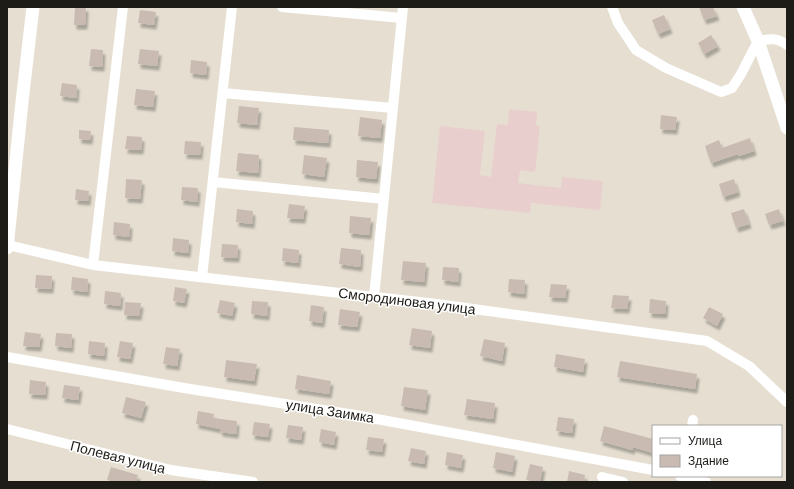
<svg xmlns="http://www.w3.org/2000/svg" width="794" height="489" font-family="Barlow,sans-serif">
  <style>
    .education { fill: #e9cece }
    .building { fill: #c9bbb1; filter: url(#shadow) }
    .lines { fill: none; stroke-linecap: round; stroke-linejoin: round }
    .minor { stroke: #fff; stroke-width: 10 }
    .tertiary { stroke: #fff; stroke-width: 13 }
    .labels { text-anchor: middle; stroke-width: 3; stroke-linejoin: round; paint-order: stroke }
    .street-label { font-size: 14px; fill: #1e1c17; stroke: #fff }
  </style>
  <defs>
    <filter id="shadow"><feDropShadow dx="2.5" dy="4.5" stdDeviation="1" flood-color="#0004"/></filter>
  </defs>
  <rect width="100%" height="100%" fill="#e6dfd1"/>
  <path class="education" d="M509,109L537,112L536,125L540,126L535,172L520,170L518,183L561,188L562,177L603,181L600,210L531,203L530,213L432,203L440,126L485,131L480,175L491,177L497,124L508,125Z"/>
  <path class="building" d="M75,7H86L85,25H74Z
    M699,7H713L717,16L704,20Z
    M140,10L156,12L154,25L138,23Z
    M664,15L670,29L658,34L652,20Z
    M711,35L718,46L704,54L698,43Z
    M91,49L103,50L102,67L89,66Z
    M140,49L159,51L157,66L138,64Z
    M191,60L207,62L206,75L190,73Z
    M62,83L77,85L76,98L60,96Z
    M136,89L155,91L153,107L134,105Z
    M239,106L259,108L257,125L237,123Z
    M661,115L677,117L675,130L660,129Z
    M360,117L382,120L380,138L358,136Z
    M294,127L329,130L328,143L293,140Z
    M79,130L91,131L90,140L79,139Z
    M127,136L142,137L141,150L125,149Z
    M750,138L754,151L739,156L738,154L711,163L705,146L719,140L722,148Z
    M185,141L201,142L200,155L184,154Z
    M238,153L259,155L258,173L236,171Z
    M304,155L327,158L324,177L302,174Z
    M357,160L378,162L376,179L356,177Z
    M126,179L142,180L140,199L125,198Z
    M734,179L738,192L723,197L719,184Z
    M182,187L198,188L197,202L181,200Z
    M76,189L89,191L88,201L75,200Z
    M289,204L305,206L303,219L287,218Z
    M237,209L253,211L252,224L236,222Z
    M744,209L749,224L736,228L731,213Z
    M779,209L783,221L769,225L765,214Z
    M350,216L371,218L369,235L349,233Z
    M114,222L130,224L129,237L113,235Z
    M173,238L189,240L188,253L172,251Z
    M222,244L238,245L237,258L221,257Z
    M283,248L299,250L298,263L282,261Z
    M341,248L361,250L360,267L339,264Z
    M403,261L426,263L424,282L401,280Z
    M443,267L459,268L458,282L442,280Z
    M36,275L52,276L51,289L35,288Z
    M72,277L88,279L87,292L71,290Z
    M509,279L525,280L524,294L508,292Z
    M551,284L567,285L565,298L549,297Z
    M175,287L187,289L184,303L173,301Z
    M105,291L121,293L120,306L104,304Z
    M613,295L629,296L627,309L611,308Z
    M650,299L666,301L665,314L649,313Z
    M220,300L235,303L232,316L217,313Z
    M252,301L268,302L267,316L251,314Z
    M125,302L141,303L139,316L124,315Z
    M311,305L324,307L322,323L309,321Z
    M709,307L723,314L717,326L703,318Z
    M340,309L360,312L357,327L338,325Z
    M412,328L432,331L430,348L409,345Z
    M25,332L41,334L39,347L23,346Z
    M56,333L72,334L71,348L55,346Z
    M484,339L505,343L502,361L480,356Z
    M89,341L105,343L104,356L88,354Z
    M120,341L133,343L130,359L117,357Z
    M166,347L180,349L177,366L163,364Z
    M556,354L585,359L583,372L554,367Z
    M226,360L257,364L254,381L224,377Z
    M620,361L697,374L695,389L617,377Z
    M297,375L331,381L329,394L295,389Z
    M30,380L46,382L45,395L29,394Z
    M64,385L80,387L78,400L62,398Z
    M404,387L428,390L425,410L401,406Z
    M126,397L146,402L141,418L122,413Z
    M467,399L495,403L493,419L464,415Z
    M198,411L214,414L213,418L237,421L236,434L220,432V429L196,424Z
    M558,417L574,419L572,433L556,431Z
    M254,422L270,424L268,437L252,435Z
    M288,425L303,427L301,440L286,438Z
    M604,426L653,439V453L633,447L632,450L600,441Z
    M321,429L336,432L334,445L319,442Z
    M368,437L384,439L382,452L366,450Z
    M411,448L426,451L424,464L408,461Z
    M447,452L463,455L461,468L445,465Z
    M496,452L515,456L512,472L493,468Z
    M530,464L543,467L540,482L526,480Z
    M111,467L138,475L136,482H115L107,480Z
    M569,471L585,475L584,482H567Z"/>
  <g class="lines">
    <path class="minor" d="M282,7L402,18
      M612,7L618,23L636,50L666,68L721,92L732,88L741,74L758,41C771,39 776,37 787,45
      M223,93L393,108
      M213,182L384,199
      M8,245L93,265L437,304L707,341L749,366L787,402
      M93,265L123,7
      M202,277L232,7
      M374,297L403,7
      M7,357L184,388L355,415L653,470
      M692,426L693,420
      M7,429L171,470L253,482
      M680,476L706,482
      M602,477L623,482"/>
    <path class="tertiary" d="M743,7L758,41L787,128
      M7,248L22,102L33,7"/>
  </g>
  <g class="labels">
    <g class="street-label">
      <text transform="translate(407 301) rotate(7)" y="5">Смородиновая улица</text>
      <text transform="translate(330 411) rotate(9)" y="5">улица Заимка</text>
      <text transform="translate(118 457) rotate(14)" y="5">Полевая улица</text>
    </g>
  </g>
  <rect width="794" height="489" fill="none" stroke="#1e1c17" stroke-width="16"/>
  <rect x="652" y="425" width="130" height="52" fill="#ffffff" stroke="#a5a4a2"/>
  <rect x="660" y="438" width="20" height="6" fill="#ffffff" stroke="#a5a4a2"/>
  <text x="688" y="445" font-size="12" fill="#1e1c17">Улица</text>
  <rect x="660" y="455" width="20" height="12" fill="#c9bbb1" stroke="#a5a4a2"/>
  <text x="688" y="465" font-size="12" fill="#1e1c17">Здание</text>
</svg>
